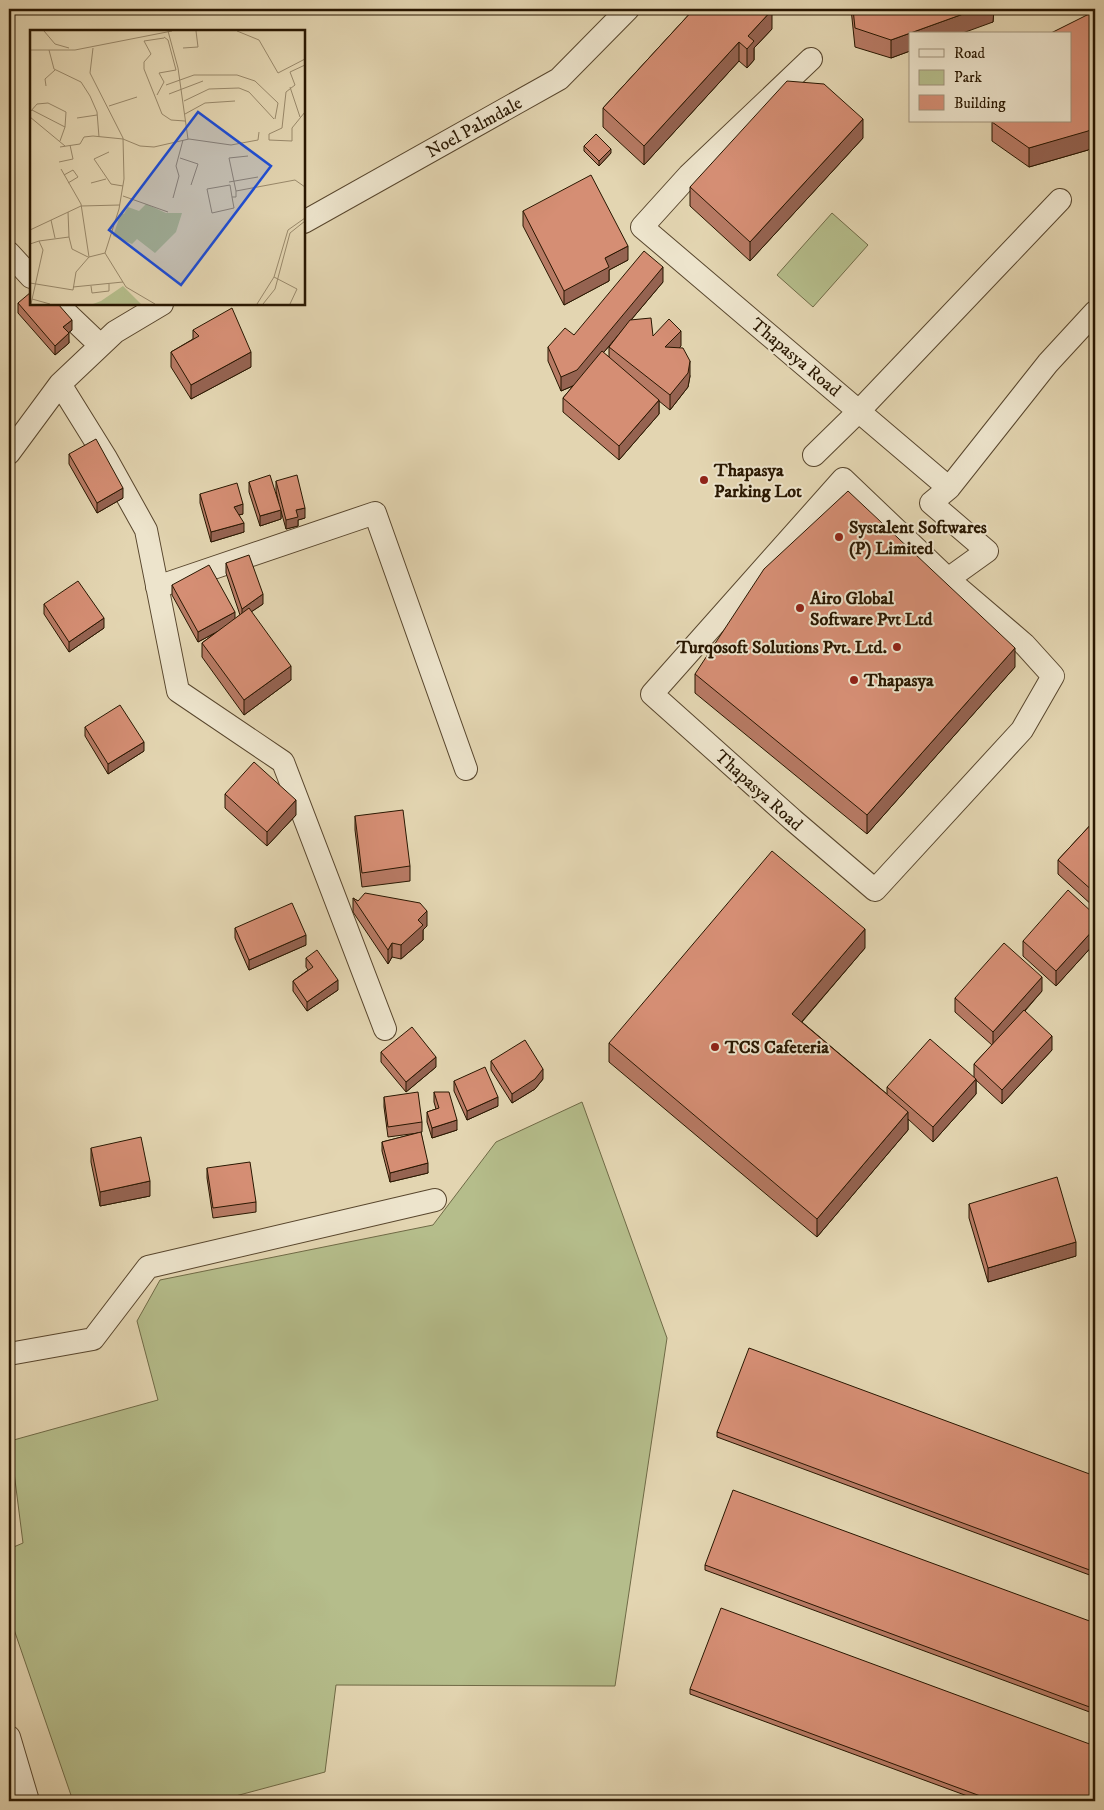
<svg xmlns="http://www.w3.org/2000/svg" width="1104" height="1810" font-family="'IM FELL DW Pica',serif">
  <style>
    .green { fill: #b5bd8b; stroke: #6f6a46 }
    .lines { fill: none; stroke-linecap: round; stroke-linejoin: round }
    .street-casing { stroke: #58462d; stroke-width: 24 }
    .street { stroke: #ede4cc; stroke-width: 22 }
    .wall { fill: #b77a64; stroke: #291701; fill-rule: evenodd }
    .shaded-wall { fill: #956351; stroke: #291701 }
    .building { fill: #d58e74; stroke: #291701 }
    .poi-dot { fill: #8f2418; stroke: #ede4cc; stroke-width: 2 }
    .labels { text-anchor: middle; stroke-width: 4; stroke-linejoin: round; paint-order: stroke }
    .street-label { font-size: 18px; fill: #291701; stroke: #ede4cc }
    .poi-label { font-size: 18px; font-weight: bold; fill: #291701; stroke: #ede4cc; text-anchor: start }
    .inset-road { fill: none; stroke: #99896b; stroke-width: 1 }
    .view { fill: #1d4ed8; fill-opacity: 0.15; stroke: #1d4ed8; stroke-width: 2.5 }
    .inset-edge { fill: none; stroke: #291701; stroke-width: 2.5 }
  </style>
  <rect width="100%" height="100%" fill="#e3d5b1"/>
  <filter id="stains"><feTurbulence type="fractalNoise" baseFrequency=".004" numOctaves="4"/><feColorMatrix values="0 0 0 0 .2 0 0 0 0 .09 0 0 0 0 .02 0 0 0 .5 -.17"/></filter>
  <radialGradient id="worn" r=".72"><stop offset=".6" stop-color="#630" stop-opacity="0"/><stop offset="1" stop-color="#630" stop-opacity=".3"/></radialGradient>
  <path class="green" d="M832,213L868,245L813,307L777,275Z
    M582,1102L667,1338L615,1686L336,1685L325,1772L217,1801H73L9,1615V1549L23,1543L10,1441L158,1400L137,1321L160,1280L433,1225L496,1142Z"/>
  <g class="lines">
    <g class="street-casing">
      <path id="street" d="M811,59L689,175L642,227L949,488L1048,363L1095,312
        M304,222L559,79L628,9
        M9,253L31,277
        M57,304L100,345
        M60,384L106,458L146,530L178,691L283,762L385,1029
        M9,453L60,384L115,332L162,304
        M814,455L859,411L1060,200
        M948,579L843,479L652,694L793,820L875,890L1022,730L1053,676L1024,644L948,579L987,551L931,503L949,488
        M157,587L375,513L466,769
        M9,1354L93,1339L148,1267L435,1200
        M9,1737L28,1801"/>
    </g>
    <use href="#street" class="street"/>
  </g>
  <path class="wall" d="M694,9L772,29L754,48V60L747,68L739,61L644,165L603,127V108Z
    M851,9H994L993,22L910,34V51L891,58L855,47Z
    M992,121L1088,150L1029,167L992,141Z
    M863,138L750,261L690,206V187Z
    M584,146L611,153L599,166L584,151Z
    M523,211L628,260L609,270V281L564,305L523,226Z
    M663,282L631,320L653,336L681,346L679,348L690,376L688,387L670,410L659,401V414L619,460L563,412V398L573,386L561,391L548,361V347L574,335ZM612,343L609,347V357L603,353Z
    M18,303L72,330L68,333L69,343L55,355L18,313Z
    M193,330L251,367L191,399L171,367V352L193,339Z
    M69,454L123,498L97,513L69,464Z
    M276,481L305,518L298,520V526L286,529L281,511V519L260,526L249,492V482L279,504L276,491Z
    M200,494L243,514L239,515L244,532L211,542L200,503Z
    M226,563L263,604L251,612L291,680L244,715L202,657V643L215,633L198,642L172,595V585L235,619L240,615L226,573Z
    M44,604L104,628L69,652L44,614Z
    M1015,667L867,834L695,693V674Z
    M85,727L144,751L108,774L85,736Z
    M225,794L296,815L267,846L225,808Z
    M355,816L410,866V881L362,887L355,830Z
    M1095,820V906L1094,907L1058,874V860Z
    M353,898L358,901L427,926L423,930V940L401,959L392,957L388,964L353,912Z
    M1095,915V943L1056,986L1023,956V941Z
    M235,928L306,945L249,970L235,938Z
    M865,948L802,1022L887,1094V1087L974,1078V1064L992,1045L955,1012V998L1042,991L1025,1011L1052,1050L1002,1104L976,1080V1094L933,1142L908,1119V1130L817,1237L609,1062V1043Z
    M306,958L338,990L307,1011L293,991V981L308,970L306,967Z
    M381,1052L436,1067L406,1092L381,1062Z
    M491,1061L543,1079L535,1089L512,1103L491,1070Z
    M454,1081L498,1106L467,1120L454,1091Z
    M434,1092L457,1130L432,1138L427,1122V1112L436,1109L434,1102Z
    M384,1097L422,1122V1132H421L428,1173L390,1182L382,1151V1142L418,1133L388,1137L384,1107Z
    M91,1148L150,1196L100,1206L91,1162Z
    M207,1168L256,1202V1212L213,1218L207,1178Z
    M969,1204L1076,1256L988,1282L969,1218Z
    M717,1432L1095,1476V1577L717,1437Z
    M705,1565L1095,1623V1714L705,1570Z
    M690,1689L1095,1801H981L690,1694Z"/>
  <path class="shaded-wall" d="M977,9H994L993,22L960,34H910V51L891,58V40Z
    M772,10V29L754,48V60L747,68V49L748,36Z
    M739,42V61L644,165V146Z
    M863,119V138L750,261V242Z
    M1095,127V146L1088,150L1029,167V148Z
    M611,149V153L599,166V161Z
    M628,246V260L609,270V281L564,305V291L605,258Z
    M663,267V282L577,384L561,391V377Z
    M72,320V330L63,337V327Z
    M681,331V346L665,362V347Z
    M69,333V343L55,355V346Z
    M251,352V367L191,399V385Z
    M690,361V376L688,387L670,410V395Z
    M659,400V414L619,460V446Z
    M123,488V498L97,513V503Z
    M243,504V514L234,516V507Z
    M305,508V518L298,520V526L286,529V520L296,510Z
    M281,510V519L260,526V516Z
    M244,523V532L211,542V532Z
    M263,594V604L242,618V609Z
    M235,612V622L198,642V632Z
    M104,618V628L69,652V642Z
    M1015,648V667L867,834V815Z
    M291,666V680L244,715V700Z
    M144,742V751L108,774V764Z
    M296,800V815L267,846V832Z
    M1094,892H1095V906L1094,907Z
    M427,911V926L423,930V940L401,959V945L418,920Z
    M1095,928V943L1056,986V971Z
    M865,929V948L792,1033V1014Z
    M306,935V945L249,970V960Z
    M392,943V957L388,964V950Z
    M1042,977V991L993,1046V1032Z
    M338,980V990L307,1011V1002Z
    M1052,1036V1050L1002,1104V1090Z
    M436,1057V1067L406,1092V1082Z
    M543,1069V1079L535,1089L512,1103V1094Z
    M976,1079V1094L933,1142V1127Z
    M498,1097V1106L467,1120V1111Z
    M908,1112V1130L817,1237V1219Z
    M457,1120V1130L432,1138V1128Z
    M428,1163V1173L390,1182V1173Z
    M150,1181V1196L100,1206V1192Z
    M1076,1242V1256L988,1282V1268Z"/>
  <path class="building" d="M694,9H771L772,10L748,36L754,41L747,49L739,42L644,146L603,108Z
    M853,9H977L891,40L855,28Z
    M1095,11V127L1088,131L1029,148L992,122V121H1070V34H1049Z
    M787,81L824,84L863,119L750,242L690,187Z
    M596,134L611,149L599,161L584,146Z
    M591,175L628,246L605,258L609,267L564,291L523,211Z
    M644,251L663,267L577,370L561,377L548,347L565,328L574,335Z
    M31,292V304H58L72,320L63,327L69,333L55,346L18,303Z
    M232,308L251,352L191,385L171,352L199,336L193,330Z
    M651,318L653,336L669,319L681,331L665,347L683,348L690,361L688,373L670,395L609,347L630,320Z
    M602,351L659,400L619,446L563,398Z
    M96,439L123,488L97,503L69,454Z
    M270,475L281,510L260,516L249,482Z
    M297,475L305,508L296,510L298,517L286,520L276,481Z
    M237,483L243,504L234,507L244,523L211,532L200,494Z
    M848,491L1015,648L867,815L695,674L764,569Z
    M249,555L263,594L242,609L226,563Z
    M209,565L235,612L198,632L172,585Z
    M78,581L104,618L69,642L44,604Z
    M249,608L291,666L244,700L202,643Z
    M120,705L144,742L108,764L85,727Z
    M254,762L296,800L267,832L225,794Z
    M403,810L410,866L362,873L355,816Z
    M1095,820V892H1094L1058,860Z
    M772,851L865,929L792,1014L908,1112L817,1219L609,1043Z
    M1068,890L1095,915V928L1056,971L1023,941Z
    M365,893L420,903L427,911L418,920L423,925L401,945L392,943L388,950L353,898L358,901Z
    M292,903L306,935L249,960L235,928Z
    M1004,943L1042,977L993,1032L955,998Z
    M317,950L338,980L307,1002L293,981L313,967L306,958Z
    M1024,1010L1052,1036L1002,1090L974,1064Z
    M412,1027L436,1057L406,1082L381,1052Z
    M930,1039L976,1079L933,1127L887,1087Z
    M525,1040L543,1069L535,1079L512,1094L491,1061Z
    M485,1067L498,1097L467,1111L454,1081Z
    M418,1092L422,1122L388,1127L384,1097Z
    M434,1092H449L457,1120L432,1128L427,1112L439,1108Z
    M421,1132L428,1163L390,1173L382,1142Z
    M141,1137L150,1181L100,1192L91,1148Z
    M250,1162L256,1202L213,1208L207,1168Z
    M1057,1177L1076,1242L988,1268L969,1204Z
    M749,1348L1095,1476V1572L717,1432Z
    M733,1490L1095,1623V1709L705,1565Z
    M721,1608L1095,1746V1801H994L690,1689Z"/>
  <g class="poi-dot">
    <circle cx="704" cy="480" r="5"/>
    <circle cx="839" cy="537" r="5"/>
    <circle cx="800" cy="608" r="5"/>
    <circle cx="897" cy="647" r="5"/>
    <circle cx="854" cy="680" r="5"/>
    <circle cx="715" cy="1047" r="5"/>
  </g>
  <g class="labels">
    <g class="street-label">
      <text transform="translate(474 127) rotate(-29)" y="6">Noel Palmdale</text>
      <text transform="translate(796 357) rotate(40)" y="6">Thapasya Road</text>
      <text transform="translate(759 790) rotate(42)" y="6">Thapasya Road</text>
    </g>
    <g class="poi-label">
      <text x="714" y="476">Thapasya<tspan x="714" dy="21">Parking Lot</tspan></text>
      <text x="849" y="533">Systalent Softwares<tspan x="849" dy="21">(P) Limited</tspan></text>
      <text x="810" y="604">Airo Global<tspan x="810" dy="21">Software Pvt Ltd</tspan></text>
      <text x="887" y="653" text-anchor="end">Turqosoft Solutions Pvt. Ltd.</text>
      <text x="864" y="686">Thapasya</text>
      <text x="725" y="1053">TCS Cafeteria</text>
    </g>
  </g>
  <g transform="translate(30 30)">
    <rect width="275" height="275" fill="#e3d5b1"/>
    <path d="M116,174L136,183H152L146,202L125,223L107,209L102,214L83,206L91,183L94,184L98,177L109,181ZM93,256L111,274H63L71,271Z" fill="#b5bd8b"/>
    <path class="inset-road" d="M14,1L25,14L39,18M138,1L148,38L158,109M207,1L229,10L248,43L275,29M134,8L114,11L121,24L114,32V39L132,84L141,90L155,91M153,18L168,17L166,1M0,20H45L142,1M19,20L24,39L51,52L60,66L67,82L69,107M275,35L260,42L265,55L256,62L252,98L239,104V110L262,111V98L275,82M136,55L164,45H207L225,51L248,73L245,89M16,56L15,49L25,40M260,57L270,87M139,64L173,51M127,65L134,52L129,43L146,40L138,10L134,7M154,71L179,59L209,58L219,62L244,89M79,76L107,67M2,80L35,97M0,82L7,74L18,73L36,82L35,97L30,111M155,84L175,73L205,71M0,87L35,116M47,88L67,85M30,117L50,114L54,107L63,106L93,109L110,116L124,117L159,109L201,115L228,110L229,102M79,122L64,129L81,154L93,156M218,126L199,128L206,161L265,150L275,157M150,128L168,134L161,155M29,132L43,129L40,115M31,139L51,174L59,227M34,145L43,140L48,147L38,153M199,152L228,147M61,153L76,149M93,166L138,182M202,167L200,155L177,159L182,183L204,178L202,167H206V161M143,168L149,146L146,136L153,110M38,182L39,207M21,190L25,208M0,200L51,176L90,175M9,211L39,207L42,219L58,227M0,214L9,211L13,220L1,274M75,223L96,257L125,274M244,247L267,259L260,274M0,253L43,260L46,242L59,227L75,223L89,179L94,149L93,108L60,43L63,18M61,256L62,263L79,261V254M43,257L93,252M2,269L20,274M227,274L244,247L258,200L275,188M233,274L245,259L260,203L275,191"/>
    <path class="view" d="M168,82L241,136L151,255L79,200Z"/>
    <rect width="275" height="275" class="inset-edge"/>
  </g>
  <rect width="1104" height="1810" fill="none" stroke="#e3d5b1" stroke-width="30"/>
  <rect x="10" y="10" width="1084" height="1790" fill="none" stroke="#291701" stroke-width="2.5"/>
  <rect x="15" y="15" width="1074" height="1780" fill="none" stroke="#291701"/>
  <rect x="909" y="32" width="162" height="90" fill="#ede4cc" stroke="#9f927b"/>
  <rect x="919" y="49" width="25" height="8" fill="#ede4cc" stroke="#9f927b"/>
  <text x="954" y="58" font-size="15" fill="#291701">Road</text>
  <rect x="919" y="70" width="25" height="15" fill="#b5bd8b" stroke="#9f927b"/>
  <text x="954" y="82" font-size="15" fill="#291701">Park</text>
  <rect x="919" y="95" width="25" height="15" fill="#d58e74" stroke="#9f927b"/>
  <text x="954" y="108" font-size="15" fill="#291701">Building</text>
  <rect width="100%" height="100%" filter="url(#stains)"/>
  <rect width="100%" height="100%" fill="url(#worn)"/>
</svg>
